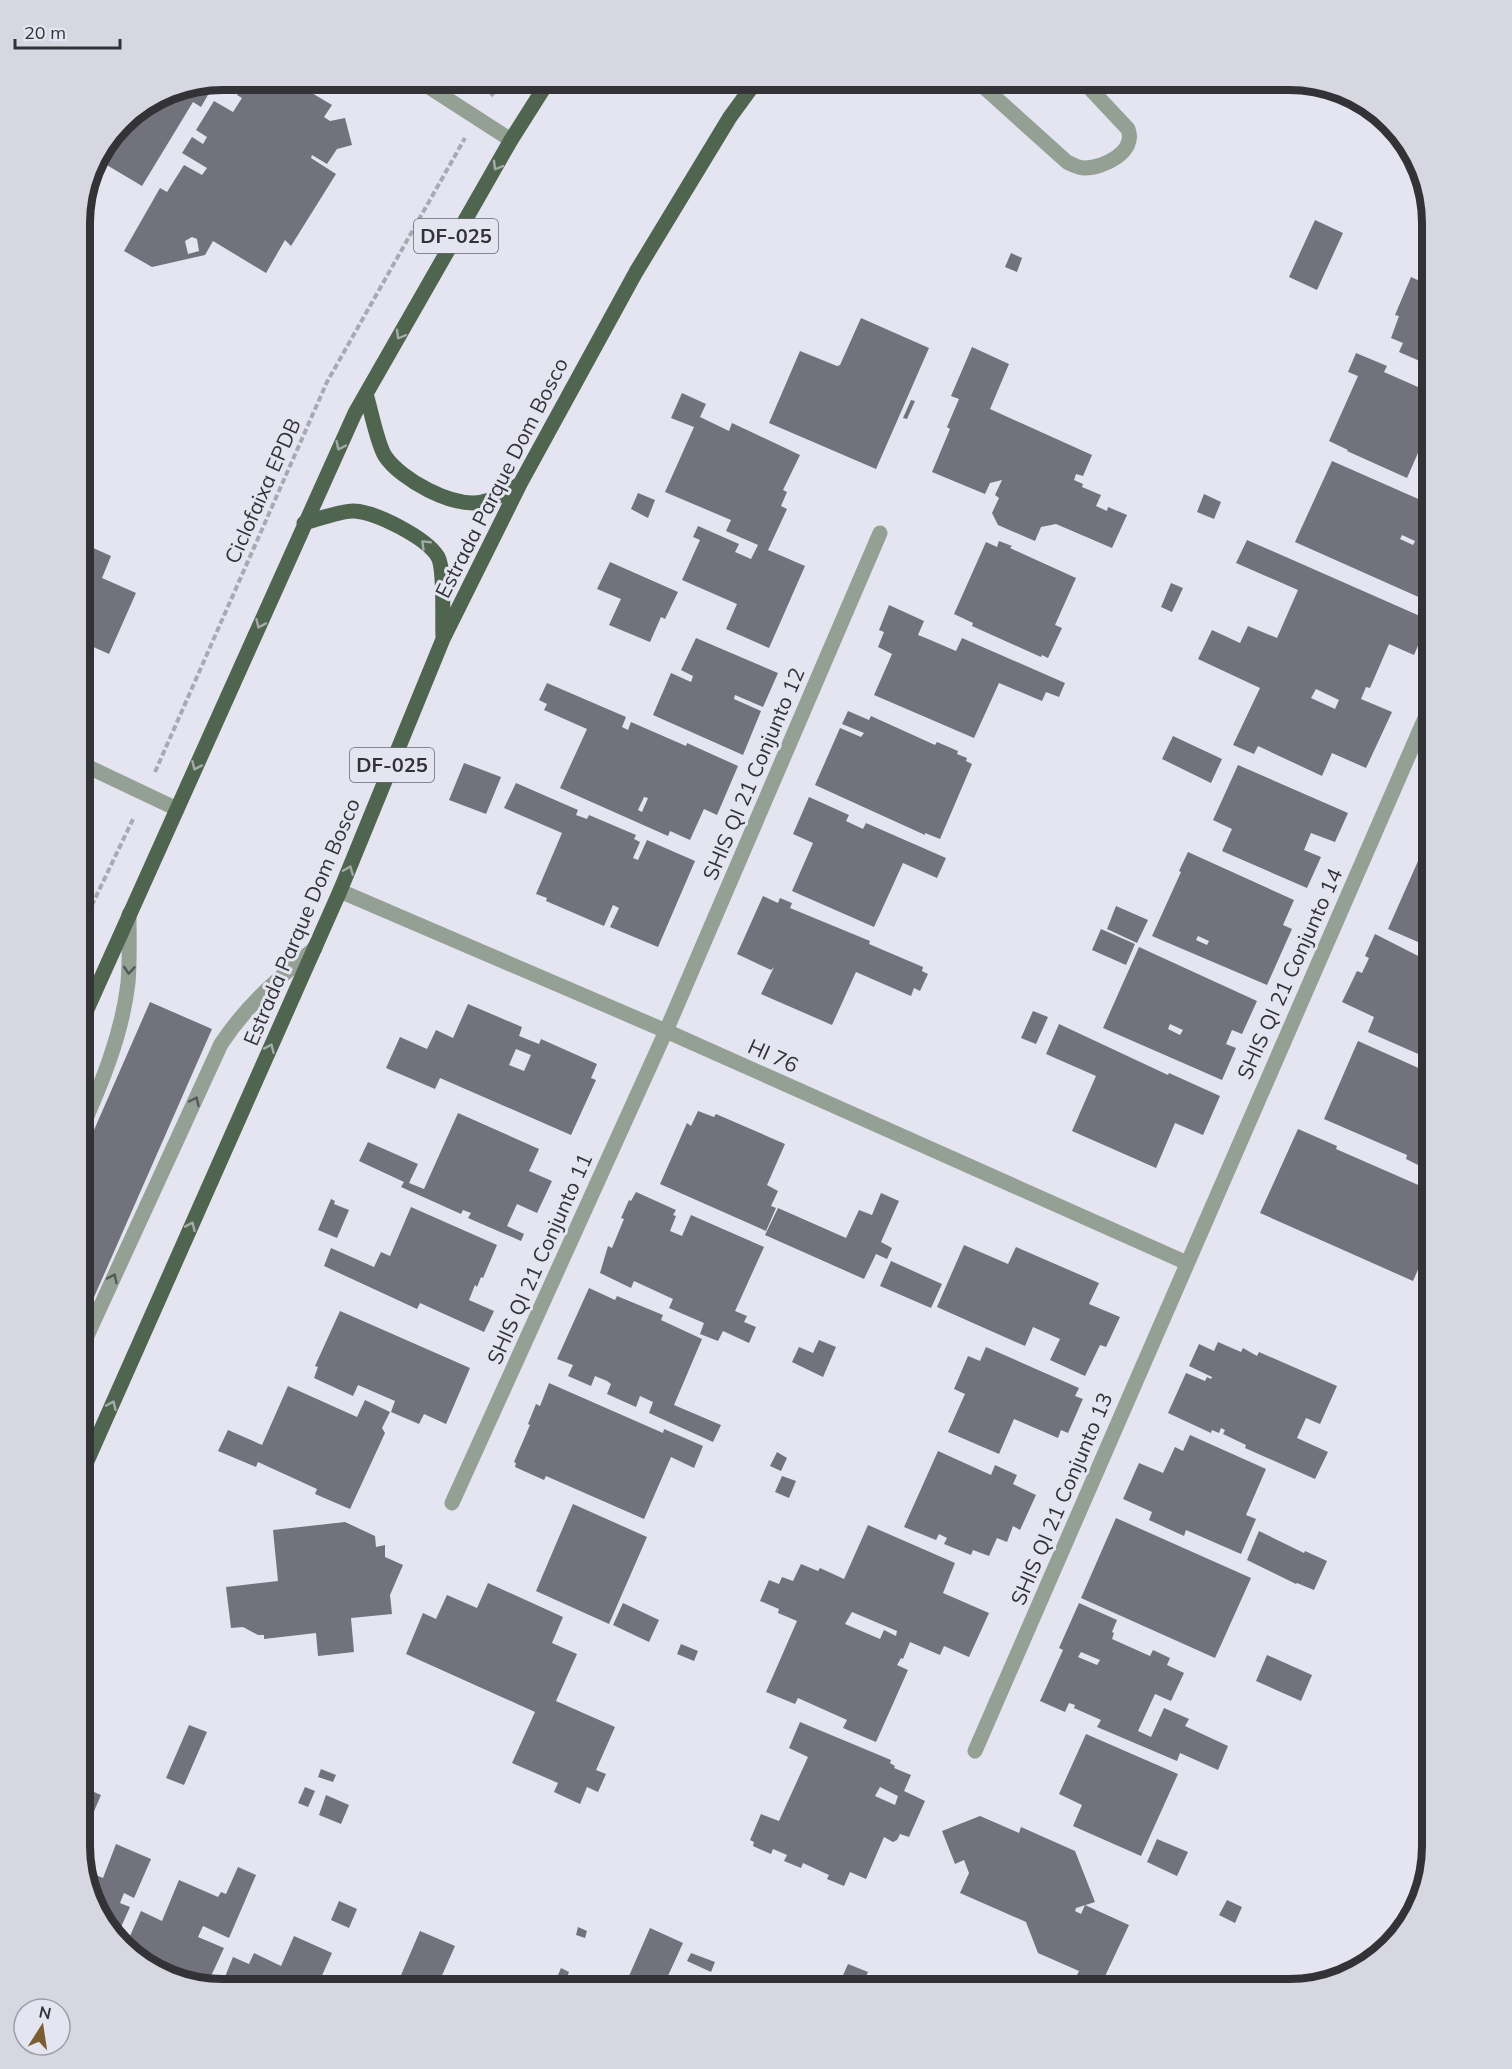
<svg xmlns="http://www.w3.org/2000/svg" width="1512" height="2069" font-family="Mulish,sans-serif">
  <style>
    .building { fill: #72727c; fill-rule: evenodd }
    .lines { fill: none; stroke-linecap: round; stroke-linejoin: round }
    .path { stroke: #a9a9b3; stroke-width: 4; stroke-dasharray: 6 3; stroke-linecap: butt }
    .minor { stroke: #94a093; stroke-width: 15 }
    .major { stroke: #50654f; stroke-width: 15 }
    .oneway { stroke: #a2aba8 }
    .oneway2 { stroke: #545857 }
    .labels { text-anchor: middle; stroke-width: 6; stroke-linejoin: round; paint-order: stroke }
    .shield { fill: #e5e5f1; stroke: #68686f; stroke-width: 1.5 }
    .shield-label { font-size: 20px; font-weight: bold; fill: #323237 }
    .street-label { font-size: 21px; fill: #323237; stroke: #e5e5f1 }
    .rim { fill: none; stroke: #323237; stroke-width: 8 }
  </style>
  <rect width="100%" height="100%" fill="#e5e5f1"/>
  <path class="building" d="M246,80H268L272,82L273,80H290L332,105L324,117L330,121L345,118L352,145L337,149L327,164L312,155L311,158L336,174L291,246L285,240L266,273L213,241L205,255L152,267L124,251L160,188L167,192L184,165L202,175L207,168L182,153L192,137L203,144L207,137L196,130L214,101L233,112L242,98L237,95ZM192,237L197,239L199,251L188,254L185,241Z
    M216,81L201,107L193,102L142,186L95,158L128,115L169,90Z
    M1315,220L1343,233L1317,290L1289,277Z
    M1011,253L1022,258L1017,272L1005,267Z
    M1411,277L1431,286L1432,281V356L1429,365L1399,352L1403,343L1391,338L1399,316L1395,315Z
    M80,318L90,323L80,350Z
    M861,318L929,348L876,469L769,423L800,351L837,366L840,365Z
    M972,347L1009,364L990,409L1092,455L1083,476L1076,474L1074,480L1083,484L1082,487L1101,495L1096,506L1107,511L1108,507L1127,515L1112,548L1056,524L1041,527L1035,541L998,525L992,513L999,498L995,495L1002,480L990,483L985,494L932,472L950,429L947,427L959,399L951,396Z
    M1356,353L1387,366L1384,372L1418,387L1421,381L1432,387V430L1429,428L1407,478L1347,451L1348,450L1329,441L1358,376L1348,372Z
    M682,393L706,404L700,417L729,431L732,423L800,455L783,490L787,492L781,506L787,509L768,550L805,566L769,648L726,629L737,604L682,580L700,540L693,537L698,526L739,544L735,552L751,559L758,545L726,531L731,520L665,492L694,427L671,418Z
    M911,400L915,401L907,419L903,418Z
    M1332,461L1432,505V552L1429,559L1432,561V603L1295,542ZM1402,535L1415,541L1413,545L1400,539Z
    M638,493L655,500L648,518L631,509Z
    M1204,494L1221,502L1214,519L1197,512Z
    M1247,540L1429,620L1414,655L1389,644L1370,688L1366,687L1361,699L1392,712L1366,768L1332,753L1322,776L1258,746L1254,754L1233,745L1260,688L1198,659L1212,630L1240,643L1248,626L1277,638L1298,590L1236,563ZM1316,689L1339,700L1335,709L1311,698Z
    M999,541L1012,546L1010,548L1076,578L1055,625L1062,628L1048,658L1042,655L1041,657L972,626L973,623L954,614L986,542L997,547Z
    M80,542L111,556L102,578L136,593L109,654L80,641Z
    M610,562L678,592L665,619L661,617L650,642L609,625L621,599L597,589Z
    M1171,583L1183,588L1172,612L1161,607Z
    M889,605L924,621L918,635L928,639L956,651L962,638L1065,683L1059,697L1046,692L1042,701L999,683L974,738L874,695L892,654L878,647L884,632L879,630Z
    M696,638L778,673L763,707L735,695L734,699L761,711L743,755L653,715L671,673L691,682L693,676L681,670Z
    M547,683L626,717L622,727L628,730L631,722L686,746L687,743L738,766L717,815L704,809L690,840L670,831L668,836L560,788L587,729L544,710L547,704L539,700ZM644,797L648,798L642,812L638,810Z
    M848,711L869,720L871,716L935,745L937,742L958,751L957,754L967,758L966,761L972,764L940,839L925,833V835L815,785L840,728L861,737L864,733L842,724Z
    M1173,736L1222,759L1211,783L1162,759Z
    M464,763L501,777L486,814L449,800Z
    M1238,765L1348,813L1335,842L1311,833L1304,850L1321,857L1307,888L1222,851L1232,829L1213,820Z
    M516,783L578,810L576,815L587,819L589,815L636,835L634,839L640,842L633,858L638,860L647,840L695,861L658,947L610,927L619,908L613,905L604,926L546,901L547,898L536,894L562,833L504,808Z
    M809,797L849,815L846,821L863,829L866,823L946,858L937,878L903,863L874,927L792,891L813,843L793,834Z
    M1426,843L1432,846V948L1388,929Z
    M1188,852L1294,900L1283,925L1292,929L1267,985L1152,936L1181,872L1179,871ZM1198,936L1209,941L1207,945L1196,940Z
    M763,896L778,903L780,898L792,903L790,908L870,941L869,944L923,967L922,971L928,974L920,991L914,988L911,996L856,972L832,1025L761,994L774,967L771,970L737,954Z
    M1116,906L1148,920L1137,943L1107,929Z
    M1101,929L1135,944L1126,965L1092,950Z
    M1375,934L1432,963V1060L1368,1032L1374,1017L1342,1002L1357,971L1362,973L1369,958L1365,956Z
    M1139,947L1257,1001L1242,1034L1232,1030L1226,1044L1236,1048L1222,1080L1103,1028ZM1170,1024L1183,1030L1180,1035L1168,1029Z
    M150,1002L212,1029L80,1329V1162Z
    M468,1004L522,1027L519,1036L539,1044L541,1039L597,1064L591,1078L596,1080L571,1135L440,1078L435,1089L386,1068L400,1037L427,1049L436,1030L453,1038ZM516,1049L531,1055L524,1071L509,1065Z
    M1033,1011L1048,1017L1036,1044L1021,1038Z
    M1059,1024L1168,1075L1169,1073L1220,1096L1203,1135L1175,1123L1156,1168L1072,1131L1096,1076L1046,1054Z
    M1358,1041L1432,1074V1172L1406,1159L1407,1155L1324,1119Z
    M698,1111L714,1117L716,1114L785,1144L767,1185L778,1191L771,1206L776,1208L766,1231L660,1184L687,1123L691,1126Z
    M458,1113L539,1149L529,1171L552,1181L537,1213L517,1204L507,1226L524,1234L521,1241L468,1218L471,1213L463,1210L461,1214L401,1187L404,1182L359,1161L368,1142L418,1164L409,1183L424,1189Z
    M1298,1129L1337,1146L1336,1149L1432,1191V1238L1413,1281L1260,1213Z
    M636,1192L676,1210L673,1215L676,1216L670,1231L682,1236L691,1215L764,1247L735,1311L747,1316L744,1322L756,1327L749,1343L723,1331L718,1341L700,1334L704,1323L669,1308L673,1299L634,1281L631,1288L600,1273L608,1246L612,1248L624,1219L621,1218L629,1200L631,1201Z
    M881,1193L899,1201L881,1242L892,1248L887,1259L876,1254L864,1279L765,1235L778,1208L846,1238L859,1210L872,1215Z
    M331,1199L335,1201L334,1204L349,1210L337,1238L318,1230Z
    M411,1207L497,1245L483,1278L481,1277L477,1287L475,1285L469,1300L494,1311L484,1332L420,1303L417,1309L324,1266L331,1248L374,1267L381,1252L390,1256Z
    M964,1245L1008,1264L1016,1247L1099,1283L1089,1304L1120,1317L1106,1347L1100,1345L1085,1376L1050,1360L1060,1339L1033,1327L1025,1346L937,1307Z
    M891,1261L942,1284L931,1308L880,1286Z
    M589,1288L615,1300L617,1296L663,1315L661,1320L702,1339L674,1405L721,1425L713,1442L649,1413L653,1402L640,1396L636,1407L607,1394L611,1384L607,1381L595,1376L591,1386L568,1376L573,1365L557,1359Z
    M340,1311L470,1368L446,1424L424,1414L419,1424L391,1412L395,1401L358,1385L353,1396L314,1378L318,1367L315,1366Z
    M819,1340L836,1347L823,1377L792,1362L799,1347L813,1353Z
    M1218,1342L1241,1352L1243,1348L1257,1356L1259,1352L1337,1386L1320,1424L1306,1418L1297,1438L1328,1452L1315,1479L1245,1448L1246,1445L1223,1434L1225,1430L1221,1428L1219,1433L1212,1430L1211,1433L1168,1413L1186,1373L1205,1381L1207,1377L1211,1379L1212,1377L1189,1366L1199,1344L1214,1351Z
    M986,1347L1079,1388L1075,1396L1083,1399L1082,1401L1068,1433L1061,1430L1058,1438L1014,1419L999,1454L948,1432L965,1394L954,1389L968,1356L980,1361Z
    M549,1383L663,1433L664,1429L703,1446L694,1468L671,1457L644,1519L546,1476L544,1480L515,1467L516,1463L514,1462L530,1425L528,1424L536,1404L540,1406Z
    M288,1386L357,1417L365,1400L390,1412L382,1428L385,1433L350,1509L315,1494L317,1489L258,1462L256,1467L218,1451L228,1430L262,1445Z
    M1190,1435L1266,1469L1246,1515L1256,1519L1241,1554L1186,1530L1184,1536L1149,1520L1152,1512L1123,1499L1139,1463L1163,1473L1175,1447L1183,1451Z
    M938,1451L991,1475L995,1465L1008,1471L1017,1475L1013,1484L1036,1495L1020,1530L1013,1526L1007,1542L997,1538L989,1556L973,1550L971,1555L944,1544L947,1538L939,1534L936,1540L904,1527Z
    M777,1452L787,1458L781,1471L770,1466Z
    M782,1476L796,1481L789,1498L775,1492Z
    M573,1504L647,1537L609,1624L536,1591Z
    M1116,1518L1251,1578L1215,1658L1081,1598Z
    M345,1522L375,1536L376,1547L385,1545V1557L403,1565L390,1595L392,1614L351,1618L354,1652L318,1656L316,1633L264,1639V1635H258L243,1627L231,1628L226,1587L278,1581L273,1530Z
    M868,1525L955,1563L943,1593L989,1613L969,1657L944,1646L940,1655L910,1642L903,1659L901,1658L897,1665L908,1670L876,1742L843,1728L847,1720L798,1698L795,1704L766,1692L797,1621L778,1613L779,1609L760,1601L769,1580L779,1584L782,1577L793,1581L801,1564L818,1571L820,1568L844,1579ZM852,1612L897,1631L896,1636L884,1630L880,1639L845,1624Z
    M1259,1531L1304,1553L1305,1551L1327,1561L1314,1590L1297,1583L1296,1584L1247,1560Z
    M488,1583L563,1617L552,1643L577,1654L556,1701L615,1727L596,1770L606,1774L598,1792L587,1787L580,1804L554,1792L558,1783L512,1763L535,1712L406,1654L423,1613L436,1619L447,1595L477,1608Z
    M623,1603L659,1620L649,1642L613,1625Z
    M1079,1603L1117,1620L1112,1632L1114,1633L1112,1639L1150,1656L1153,1650L1170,1658L1167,1665L1184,1673L1171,1701L1155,1694L1138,1731L1151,1737L1164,1708L1189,1719L1185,1726L1228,1746L1218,1770L1180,1753L1177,1761L1097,1727L1101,1720L1074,1708L1075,1705L1069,1703L1065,1712L1040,1701L1063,1650L1059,1648ZM1081,1652L1100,1660L1097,1665L1078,1657Z
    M681,1644L698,1651L694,1661L677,1654Z
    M1267,1655L1312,1675L1301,1701L1256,1681Z
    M80,1660L92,1667L84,1683L80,1681Z
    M800,1722L891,1760L890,1763L895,1766L894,1768L911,1775L904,1791L925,1801L909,1837L900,1834L897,1840L893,1842L884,1837L866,1879L850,1872L844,1886L827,1879L829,1875L803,1863L801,1868L784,1861L787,1855L773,1849L771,1854L753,1846L754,1842L750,1840L761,1814L779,1821L808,1757L789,1748ZM880,1787L898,1796L895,1805L875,1796Z
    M189,1725L207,1732L184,1785L166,1778Z
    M1086,1734L1178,1774L1141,1856L1073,1826L1082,1805L1059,1794Z
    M321,1769L336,1775L333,1782L318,1777Z
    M80,1786L101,1795L80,1844Z
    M305,1787L315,1791L308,1807L298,1803Z
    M326,1795L349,1805L341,1824L319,1815Z
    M980,1816L1019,1833L1021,1827L1075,1851L1095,1902L1076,1908L1075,1911L1081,1914L1085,1905L1129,1925L1099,1989H1092L1074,1981L1079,1971L1038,1953L1026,1922L960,1893L969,1873L964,1860L955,1864L942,1831Z
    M1157,1839L1188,1852L1177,1876L1147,1862Z
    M116,1844L151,1859L134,1898L124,1893L120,1903L130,1907L117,1936L99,1918L86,1871L103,1878Z
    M238,1867L256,1875L229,1938L203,1926L198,1937L224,1948L206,1987L151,1970L126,1945L141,1911L162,1921L179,1880L218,1897L221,1892L226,1894Z
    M1227,1900L1242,1907L1235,1923L1219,1915Z
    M339,1901L357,1909L349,1928L331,1920Z
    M578,1927L587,1931L585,1938L576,1935Z
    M650,1928L683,1943L662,1989L629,1976Z
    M420,1931L455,1946L436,1989H395Z
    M294,1936L332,1953L316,1989H220L233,1957L249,1964L254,1953L281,1966Z
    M691,1953L715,1962L711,1972L687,1961Z
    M848,1964L868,1972L860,1989H837Z
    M561,1968L569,1972L565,1983L556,1980Z"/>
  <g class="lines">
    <path class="path" d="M491,96L503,80
      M155,772L327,382L465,138
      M80,930L134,817"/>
    <path class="minor" d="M418,80L511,140
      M976,80L1067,162C1073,165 1078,168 1085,168C1103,168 1137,152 1128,129L1082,80
      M80,763L177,809
      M340,891L666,1031L1187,1263
      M80,1132C101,1085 122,1035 128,983C130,960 129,937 129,914
      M80,1351L221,1044C249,1002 277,980 315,948
      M452,1503L666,1031L880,533
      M975,1751L1432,702"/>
    <path class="major" d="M366,394C371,410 377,443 385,456C401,480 453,508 482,502C495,500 509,490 520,484
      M304,523C316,520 343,510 354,511C376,512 427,538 438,557C445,570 442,619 443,636
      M80,1025L355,413L511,140L549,80
      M80,1477L340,891L443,639L520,484L636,272L730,117L757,80"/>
  </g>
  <defs><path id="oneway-chevron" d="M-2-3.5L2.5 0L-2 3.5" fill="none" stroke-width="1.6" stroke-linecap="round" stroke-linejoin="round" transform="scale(1.5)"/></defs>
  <g class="oneway">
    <use href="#oneway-chevron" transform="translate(497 166) rotate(120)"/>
    <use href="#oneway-chevron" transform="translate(400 335) rotate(120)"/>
    <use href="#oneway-chevron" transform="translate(340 446) rotate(115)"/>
    <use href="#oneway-chevron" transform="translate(425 544) rotate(-136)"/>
    <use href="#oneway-chevron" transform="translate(260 624) rotate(114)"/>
    <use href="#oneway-chevron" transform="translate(196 766) rotate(114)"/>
    <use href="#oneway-chevron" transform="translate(349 870) rotate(-68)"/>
    <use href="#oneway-chevron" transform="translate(270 1048) rotate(-66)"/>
    <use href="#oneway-chevron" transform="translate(191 1226) rotate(-66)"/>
    <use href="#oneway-chevron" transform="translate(112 1405) rotate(-66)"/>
  </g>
  <g class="oneway2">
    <use href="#oneway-chevron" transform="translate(129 970) rotate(94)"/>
    <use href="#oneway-chevron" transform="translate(195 1101) rotate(-65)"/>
    <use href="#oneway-chevron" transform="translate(113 1278) rotate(-65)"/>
  </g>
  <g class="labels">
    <g class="shield">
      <rect x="414" y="219" width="84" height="34" rx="4.5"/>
      <rect x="350" y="748" width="84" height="34" rx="4.5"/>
    </g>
    <g class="shield-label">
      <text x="456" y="243">DF-025</text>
      <text x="392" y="772">DF-025</text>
    </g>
    <g class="street-label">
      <text transform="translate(502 478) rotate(-63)" y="7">Estrada Parque Dom Bosco</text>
      <text transform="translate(263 491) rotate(-66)" y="7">Ciclofaixa EPDB</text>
      <text transform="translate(754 774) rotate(-67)" y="7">SHIS QI 21 Conjunto 12</text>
      <text transform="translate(302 922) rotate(-67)" y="7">Estrada Parque Dom Bosco</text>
      <text transform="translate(1290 974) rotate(-66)" y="7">SHIS QI 21 Conjunto 14</text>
      <text transform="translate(773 1056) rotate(24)" y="7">HI 76</text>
      <text transform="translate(540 1259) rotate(-66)" y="7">SHIS QI 21 Conjunto 11</text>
      <text transform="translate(1062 1499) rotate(-67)" y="7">SHIS QI 21 Conjunto 13</text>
    </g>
  </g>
  <path d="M0 0H1512V2069H0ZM223 90H1289A133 133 0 0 1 1422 223V1846A133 133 0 0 1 1289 1979H223A133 133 0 0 1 90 1846V223A133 133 0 0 1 223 90Z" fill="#d7d7e2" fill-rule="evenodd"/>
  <path class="rim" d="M223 90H1289A133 133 0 0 1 1422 223V1846A133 133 0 0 1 1289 1979H223A133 133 0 0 1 90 1846V223A133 133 0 0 1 223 90Z"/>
  <g transform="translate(42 2027) rotate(12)"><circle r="28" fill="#e5e5f1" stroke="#9d9da7" stroke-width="1.5"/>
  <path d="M0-4.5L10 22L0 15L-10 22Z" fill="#7a5e31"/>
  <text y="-9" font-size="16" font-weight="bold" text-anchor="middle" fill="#323237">N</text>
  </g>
  <path d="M15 39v9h105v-9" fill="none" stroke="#323237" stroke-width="3"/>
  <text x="24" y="39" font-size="18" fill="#323237" stroke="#e5e5f1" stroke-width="4.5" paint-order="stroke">20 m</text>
</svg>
